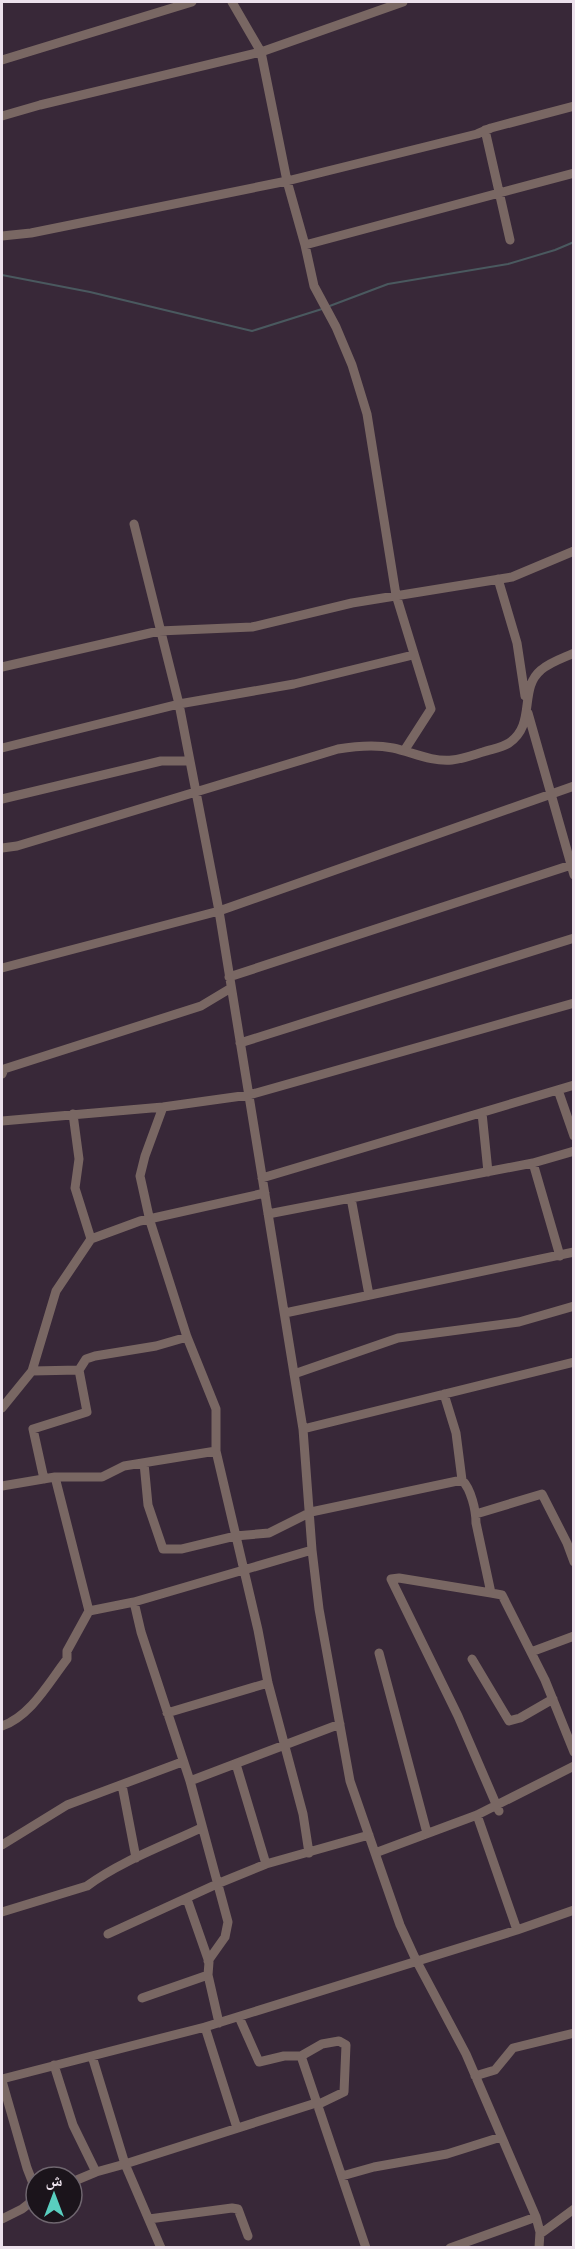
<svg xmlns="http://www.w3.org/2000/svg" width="575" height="2249" font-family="Overpass,'Noto Naskh Arabic',sans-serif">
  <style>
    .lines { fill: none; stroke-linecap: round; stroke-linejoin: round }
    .stream { stroke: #4a595f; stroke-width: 2 }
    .minor { stroke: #796763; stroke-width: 9 }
  </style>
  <rect width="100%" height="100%" fill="#382838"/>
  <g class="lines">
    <path class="stream" d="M2,275L90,292L252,331L322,309
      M327,307L388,284L508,264L555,250L574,242"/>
    <path class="minor" d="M232,2L261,52L287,181L305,245L574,173
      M2,60L192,2
      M2,116L40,105L261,52L403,2
      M485,130L510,240
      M2,236L31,233L287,181L477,134L491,128L574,106
      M305,245L314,286L336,327L352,365L367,414L396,595L431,709L404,751
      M134,524L179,704L219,911L303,1429L312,1550L319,1609L350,1781L400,1925L416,1960L466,2054L536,2217L540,2232L539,2248
      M498,579L517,643L525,696
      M2,667L159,631L252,627L352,603L512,577L574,551
      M528,713L574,875
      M2,748L179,704L294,684L413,655
      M2,799L161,761H190
      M2,848L17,846L338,749C356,746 374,744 393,748C412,752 431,762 452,760C462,759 473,755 483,752C491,749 502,748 509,743C537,724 518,689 541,670C550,662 563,658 574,653
      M2,968L219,911L574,786
      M229,977L574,864
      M240,1043L574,938
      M2,1074L4,1069L201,1006L231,988
      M558,1090L574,1136
      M163,1107L145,1156L140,1176L150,1221L187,1337L216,1409V1451L258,1630L268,1683L303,1814L309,1853
      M482,1113L488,1172
      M73,1114L79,1159L75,1188L91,1239
      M2,1121L163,1107L249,1095L574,1003
      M533,1163L560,1256
      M262,1178L574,1085
      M351,1198L369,1295
      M268,1214L533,1163L574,1151
      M285,1313L574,1252
      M79,1370L86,1359L95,1356L156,1346L187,1337
      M32,1371L79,1370L87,1412L33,1429L44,1479
      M294,1374L398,1338L519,1322L574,1306
      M444,1394L456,1433L462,1480C471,1489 476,1510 476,1523L491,1593L399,1578L391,1579L458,1716L499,1811
      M2,1408L32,1371L56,1291L91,1239L140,1221L265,1193
      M303,1429L574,1362
      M144,1463L148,1505L163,1549H181L235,1536L269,1533L311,1512L462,1480
      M2,1486L55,1477H102L124,1466L216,1451
      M476,1514L542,1494L567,1543L574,1562
      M491,1593L502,1595L545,1680L574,1752
      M134,1602L141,1632L190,1781L228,1922L225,1937L208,1961
      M89,1611L134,1602L312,1550
      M531,1652L574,1636
      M379,1653L427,1833
      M472,1659L509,1721L520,1718L553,1699
      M167,1713L268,1683
      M2,1726C31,1716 49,1682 67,1659V1651L89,1611L55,1477
      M236,1764L266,1864
      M190,1781L340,1724
      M122,1785L136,1858
      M477,1815L517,1930
      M2,1845L67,1805L182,1762
      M375,1853L477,1815L574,1766
      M187,1899L209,1962L208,1975L219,2023
      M2,1912L87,1886C121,1861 163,1846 201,1828
      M108,1934L217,1884L266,1864L369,1835
      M142,1998L208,1975
      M239,2017L259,2062L284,2056H301L322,2044L339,2041L346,2045L344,2092L317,2105
      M205,2027L237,2128
      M301,2056L366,2248
      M54,2065L73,2125L96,2172
      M475,2076L495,2070L513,2048L574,2033
      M2,2079L205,2027L517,1930L574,1910
      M2,2081L27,2168L36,2191
      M342,2176L374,2167L447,2154L501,2137
      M72,2182L96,2172L125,2164L92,2056
      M2,2219L22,2209L36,2198
      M149,2219L232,2208L238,2209L248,2236
      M540,2232H543L574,2209
      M161,2248L125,2164L316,2103
      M450,2248L536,2217"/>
  </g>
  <rect width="575" height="2249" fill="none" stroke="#ece1ec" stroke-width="6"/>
  <g transform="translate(54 2195)"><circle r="28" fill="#1b141b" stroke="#6f666f" stroke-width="1.5"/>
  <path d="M0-4.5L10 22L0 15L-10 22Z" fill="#59cebf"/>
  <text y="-9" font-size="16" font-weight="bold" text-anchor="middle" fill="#ece1ec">ش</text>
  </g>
</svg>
